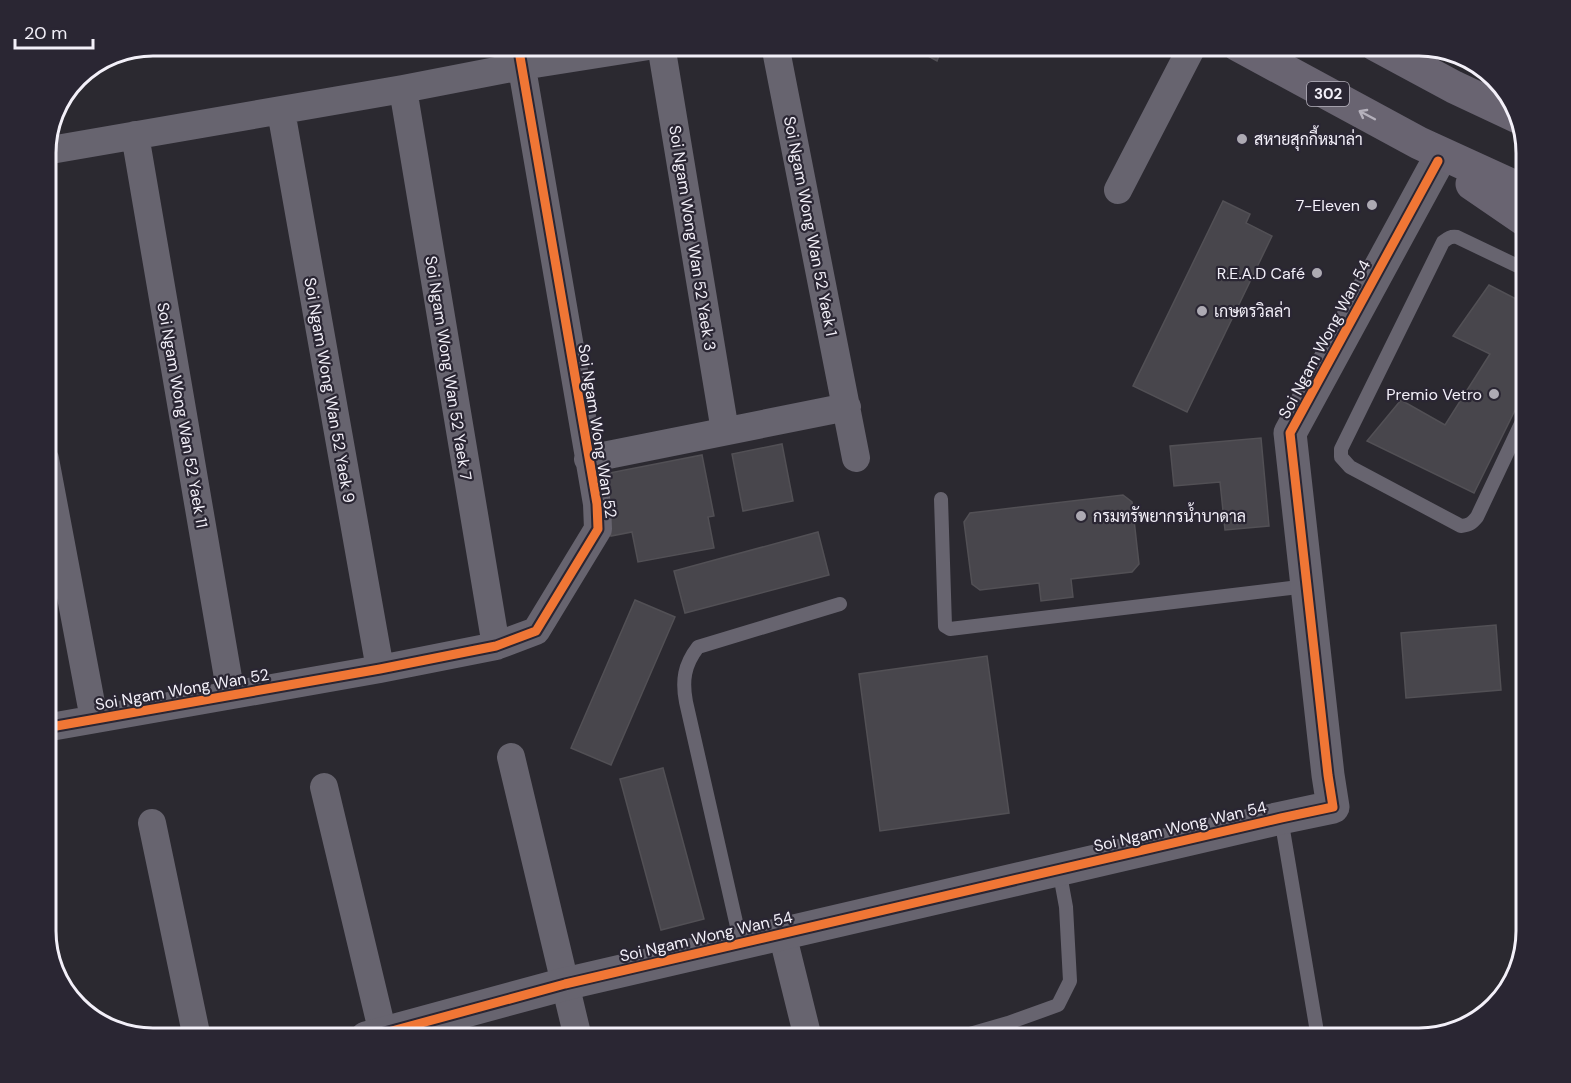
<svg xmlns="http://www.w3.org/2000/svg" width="1571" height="1083" font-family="'DM Sans',Sarabun,sans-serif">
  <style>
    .building { fill: #48464c; stroke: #525055; stroke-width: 1.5 }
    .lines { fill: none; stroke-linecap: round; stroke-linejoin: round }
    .service { stroke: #67646f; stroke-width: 14 }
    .minor { stroke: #67646f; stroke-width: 28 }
    .tertiary { stroke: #67646f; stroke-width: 33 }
    .primary { stroke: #696471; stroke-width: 33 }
    .cycleway-casing { stroke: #2a2633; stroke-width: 13 }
    .cycleway { stroke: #f07635; stroke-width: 9 }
    .oneway { stroke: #b5b1bc }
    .poi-dot { fill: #adaab3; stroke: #2a2633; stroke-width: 2 }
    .labels { text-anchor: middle; stroke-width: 4.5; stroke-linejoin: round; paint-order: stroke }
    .shield { fill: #2a2633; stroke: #b7b3be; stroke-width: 1.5 }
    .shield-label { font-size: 15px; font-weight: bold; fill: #f3f0f9 }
    .poi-label { font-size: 16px; fill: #f3f0f9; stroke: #2a2633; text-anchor: start }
    .street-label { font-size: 16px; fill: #f3f0f9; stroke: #2a2633 }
    .rim { fill: none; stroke: #f3f0f9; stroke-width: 3 }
  </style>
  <rect width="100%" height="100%" fill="#2b2930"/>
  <path class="building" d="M908,45H943L937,61Z
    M1223,201L1250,214L1246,223L1272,236L1187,412L1133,386Z
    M1489,285L1526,304V388L1474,493L1367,441L1401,400L1445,425L1490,354L1453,336Z
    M1261,438L1269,526L1225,530L1220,482L1174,486L1170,446Z
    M782,444L793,501L743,511L732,454Z
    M702,455L714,516L708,517L714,548L638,562L632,532L611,536L599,475Z
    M1123,495L1132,502L1139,564L1132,572L1071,579L1073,597L1041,601L1039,583L980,590L972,584L964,522L970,513Z
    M818,532L829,575L685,613L674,571Z
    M635,600L675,617L611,765L571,748Z
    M1496,625L1501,690L1406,698L1401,633Z
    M987,656L1009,813L880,831L859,674Z
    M663,768L704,919L661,930L620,779Z"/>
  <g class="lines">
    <path class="service" d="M1526,270L1457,237C1451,236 1448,238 1443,242L1341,449V457L1350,467L1461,526C1470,525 1472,523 1477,517L1526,413
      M941,499L945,626L950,629L1307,586
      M1281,818L1318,1038
      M741,944L686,702C682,681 684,665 698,647L840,604
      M956,1038L1008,1023L1058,1005L1070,981L1066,907L1059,869"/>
    <path class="minor" d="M661,45L725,431
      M775,45L856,458
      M403,89L496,646
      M281,111L380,669
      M135,135L231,695
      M45,151L403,89L522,66L655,45
      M1118,190L1193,45
      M45,459L94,719
      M588,459L847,407
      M45,728L380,669L496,646L536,631L598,529L597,504L518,45
      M511,757L578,1038
      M324,787L384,1038
      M152,823L197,1038
      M782,933L808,1038"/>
    <path class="tertiary" d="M366,1038L565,984L1281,818L1333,807L1328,775L1290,433L1438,161"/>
    <path class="primary" d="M1238,45L1419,143L1526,192
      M1376,45L1454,87L1518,117
      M1472,184L1526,221"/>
    <g class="cycleway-casing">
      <path id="cycleway" d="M45,728L380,669L496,646L536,631L598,529L597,504L518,45
        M366,1038L565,984L1281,818L1333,807L1328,775L1290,433L1438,161"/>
    </g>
    <use href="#cycleway" class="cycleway"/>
  </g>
  <defs><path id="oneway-shaft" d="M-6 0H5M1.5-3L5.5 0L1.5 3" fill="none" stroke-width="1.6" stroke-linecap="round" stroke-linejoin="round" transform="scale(1.5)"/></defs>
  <use class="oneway" href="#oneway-shaft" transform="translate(1367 115) rotate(-152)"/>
  <g class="poi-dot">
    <circle cx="1242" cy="139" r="6"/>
    <circle cx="1372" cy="205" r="6"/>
    <circle cx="1317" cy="273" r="6"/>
    <circle cx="1202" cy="311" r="6"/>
    <circle cx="1494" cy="394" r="6"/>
    <circle cx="1081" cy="516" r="6"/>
  </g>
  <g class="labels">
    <rect class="shield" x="1307" y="82" width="42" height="24" rx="4.5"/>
    <g class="shield-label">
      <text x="1328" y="99">302</text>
    </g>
    <g class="poi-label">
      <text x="1254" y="145">สหายสุกกี้หมาล่า</text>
      <text x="1360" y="211" text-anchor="end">7-Eleven</text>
      <text x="1305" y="279" text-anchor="end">R.E.A.D Café</text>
      <text x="1214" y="317">เกษตรวิลล่า</text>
      <text x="1482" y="400" text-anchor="end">Premio Vetro</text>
      <text x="1093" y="522">กรมทรัพยากรน้ำบาดาล</text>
    </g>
    <g class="street-label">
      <text transform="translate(811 226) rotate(79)" y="6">Soi Ngam Wong Wan 52 Yaek 1</text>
      <text transform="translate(693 238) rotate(81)" y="6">Soi Ngam Wong Wan 52 Yaek 3</text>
      <text transform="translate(1324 339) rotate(-62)" y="6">Soi Ngam Wong Wan 54</text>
      <text transform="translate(449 368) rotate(81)" y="6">Soi Ngam Wong Wan 52 Yaek 7</text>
      <text transform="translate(330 390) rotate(80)" y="6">Soi Ngam Wong Wan 52 Yaek 9</text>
      <text transform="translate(183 415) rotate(80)" y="6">Soi Ngam Wong Wan 52 Yaek 11</text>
      <text transform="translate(598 431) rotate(81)" y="6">Soi Ngam Wong Wan 52</text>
      <text transform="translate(182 689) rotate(-10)" y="6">Soi Ngam Wong Wan 52</text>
      <text transform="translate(1180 826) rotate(-13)" y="6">Soi Ngam Wong Wan 54</text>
      <text transform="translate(706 936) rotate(-13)" y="6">Soi Ngam Wong Wan 54</text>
    </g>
  </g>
  <path d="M0 0H1571V1083H0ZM153 56H1419A97 97 0 0 1 1516 153V931A97 97 0 0 1 1419 1028H153A97 97 0 0 1 56 931V153A97 97 0 0 1 153 56Z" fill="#2a2633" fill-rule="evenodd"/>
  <path class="rim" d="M153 56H1419A97 97 0 0 1 1516 153V931A97 97 0 0 1 1419 1028H153A97 97 0 0 1 56 931V153A97 97 0 0 1 153 56Z"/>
  <path d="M15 39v9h78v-9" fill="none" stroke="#f3f0f9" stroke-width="3"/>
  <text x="24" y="39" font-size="18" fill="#f3f0f9" stroke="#2a2633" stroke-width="4.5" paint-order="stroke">20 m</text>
</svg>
